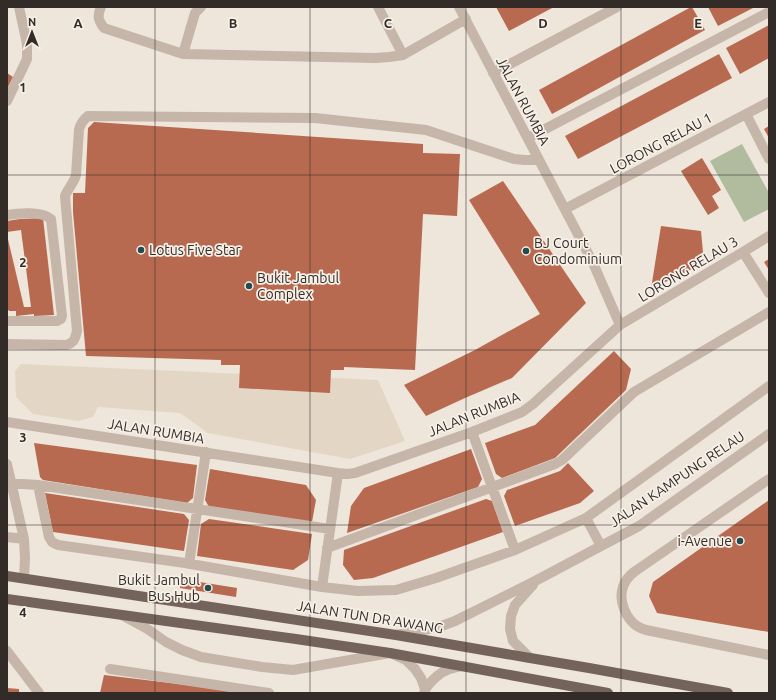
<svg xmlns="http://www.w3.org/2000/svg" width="776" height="700" font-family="Ubuntu,sans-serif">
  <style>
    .green { fill: #b1bb9d }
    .plaza { fill: #e4d6c4 }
    .building { fill: #b76a50 }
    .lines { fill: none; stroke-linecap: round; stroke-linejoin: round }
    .minor { stroke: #c5b6a9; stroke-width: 10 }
    .major { stroke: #73635a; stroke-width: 10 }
    .grid { fill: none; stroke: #332b28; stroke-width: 1; stroke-opacity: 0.55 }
    .poi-dot { fill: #224c4f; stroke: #f7f0e7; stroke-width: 1.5 }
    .labels { text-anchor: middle; stroke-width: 3.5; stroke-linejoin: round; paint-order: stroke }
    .street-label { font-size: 14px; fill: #332b28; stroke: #f7f0e7 }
    .poi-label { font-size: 14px; fill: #332b28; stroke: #f7f0e7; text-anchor: start }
    .grid-label { font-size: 13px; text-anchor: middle; font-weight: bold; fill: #332b28; stroke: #f7f0e7; stroke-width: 3.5; stroke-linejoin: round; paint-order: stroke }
  </style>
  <rect width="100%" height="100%" fill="#eee5db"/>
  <path class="green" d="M742,144L769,193V209L744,222L710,161Z"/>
  <path class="plaza" d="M21,364L378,380L405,441L350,459L208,433L180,413L98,407L93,417L78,421L33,414L16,397L15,371Z"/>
  <path class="building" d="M496,7H554L509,31Z
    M691,7H692L705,30L552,114L539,90Z
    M708,7H755L718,26Z
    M769,25V58L740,74L726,48Z
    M719,54L732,78L578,159L565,136Z
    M7,73L13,77L7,89Z
    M94,122L423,144V153L460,154L457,216L423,214L415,370L344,367V370H331L330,393L239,388L240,365H221V360L86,356L73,212V193H85L88,128Z
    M769,126V138L764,129Z
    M702,158L721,190L712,196L719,208L708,215L681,171Z
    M503,181L586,303L512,378L465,398L426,416L404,385L475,350L540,314L469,200Z
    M43,218L54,315L34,316V314L16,316V311H9V310L7,311V235L24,307H31L21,230L7,232V221L20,219Z
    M661,226L701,231L704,263L651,289Z
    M769,259V270L764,262Z
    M614,351L631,369L626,390L555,458L502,478L496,474L485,443L535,425Z
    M34,443L197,465L193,498L187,503L43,480L40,477Z
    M471,449L482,479L478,487L347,533L351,506L364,488Z
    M568,463L594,491L580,503L515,526L504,496L507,490L560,471Z
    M210,469L306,485L316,500L312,522L209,507L205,500Z
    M45,493L184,514L189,520L184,551L53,532Z
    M486,499L492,501L503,532L373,578L354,580L343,565L344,550Z
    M769,500V632L657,613L649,596L653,582Z
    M209,519L312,534L308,560L293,570L197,556L201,524Z
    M181,579L237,588L236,597L180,588Z
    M104,675L245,692V693H100Z
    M7,688L19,689V693H7Z"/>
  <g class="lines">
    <path class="minor" d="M101,7C97,16 98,20 104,28L183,54L375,58L389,57L403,55L466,19
      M378,7L403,55
      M459,7L593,263L620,325
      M183,54L195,13L201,7
      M493,73L617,7
      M7,101L27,59V44L19,7
      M746,114L769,159
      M528,138L769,12
      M565,209L769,102
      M7,215C19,213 42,211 51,219L62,316L61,319L57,321H7
      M743,252L769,293
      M7,344L66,345C74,343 75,339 77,331L65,196C68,188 74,183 76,175L79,129C81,123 83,120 88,116L315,118L426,130L514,159L525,160H538
      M7,422L338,473L347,474L355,473L472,432L522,412L533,404L620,325L743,252L769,236
      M472,432L515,550
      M7,464L24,539L25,558L24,578
      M769,479L634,572C629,576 625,580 623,587C618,600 626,619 637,626C640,628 643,629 646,630L769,655
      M7,483L38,485L49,537L52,542L58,545L185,563L322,587L358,591L396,590L436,578L515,550L586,518L769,386
      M38,485L330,529
      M586,518L601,546
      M7,537L24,539
      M327,548L555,464L562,460L634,392L769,312
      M189,564L206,452
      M322,587L338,473
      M122,615L146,628L166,642L182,650L201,657L262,667L293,670L390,653L406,660L415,669L421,678L425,689
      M396,635L439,627L455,621L537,580L601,546L639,526L769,434
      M7,651L39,693
      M530,658L513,641L510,629L511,616L515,605L533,585
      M110,669L269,693
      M424,693C426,685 439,673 447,670C452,668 458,667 463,666"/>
    <path class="major" d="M7,576L396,635L530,658L589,668L728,693
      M7,599L296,639L390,653L608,693"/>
  </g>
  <path class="grid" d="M155,7V693M310,7V693M466,7V693M621,7V693M7,175H769M7,350H769M7,525H769"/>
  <g class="poi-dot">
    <circle cx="141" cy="250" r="4"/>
    <circle cx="526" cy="251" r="4"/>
    <circle cx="249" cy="286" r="4"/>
    <circle cx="740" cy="541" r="4"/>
    <circle cx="208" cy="588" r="4"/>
  </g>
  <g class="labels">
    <g class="street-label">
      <text transform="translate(523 101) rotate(62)" y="5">JALAN RUMBIA</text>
      <text transform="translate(661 143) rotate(-28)" y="5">LORONG RELAU 1</text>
      <text transform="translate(688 269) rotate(-31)" y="5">LORONG RELAU 3</text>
      <text transform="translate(474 414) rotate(-22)" y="5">JALAN RUMBIA</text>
      <text transform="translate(156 431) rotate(9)" y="5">JALAN RUMBIA</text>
      <text transform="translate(677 479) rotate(-34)" y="5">JALAN KAMPUNG RELAU</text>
      <text transform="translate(370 617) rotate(9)" y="5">JALAN TUN DR AWANG</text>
    </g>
    <g class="poi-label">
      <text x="534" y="248">BJ Court<tspan x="534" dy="16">Condominium</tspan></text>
      <text x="149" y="255">Lotus Five Star</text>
      <text x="257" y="283">Bukit Jambul<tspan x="257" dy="16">Complex</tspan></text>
      <text x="732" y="546" text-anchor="end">i-Avenue</text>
      <text x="200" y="585" text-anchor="end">Bukit Jambul<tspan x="200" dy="16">Bus Hub</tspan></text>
    </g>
  </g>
  <g class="grid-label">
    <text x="78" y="28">A</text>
    <text x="233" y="28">B</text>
    <text x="388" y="28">C</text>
    <text x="543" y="28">D</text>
    <text x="698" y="28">E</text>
    <text x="23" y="92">1</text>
    <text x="23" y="267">2</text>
    <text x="23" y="442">3</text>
    <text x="23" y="617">4</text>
  </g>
  <rect width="776" height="700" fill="none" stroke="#332b28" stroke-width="16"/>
  <g transform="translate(32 32)" stroke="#f7f0e7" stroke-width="3" paint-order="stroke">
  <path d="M0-3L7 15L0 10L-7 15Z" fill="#332b28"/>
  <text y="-6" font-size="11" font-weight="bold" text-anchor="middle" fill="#332b28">N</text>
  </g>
</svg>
